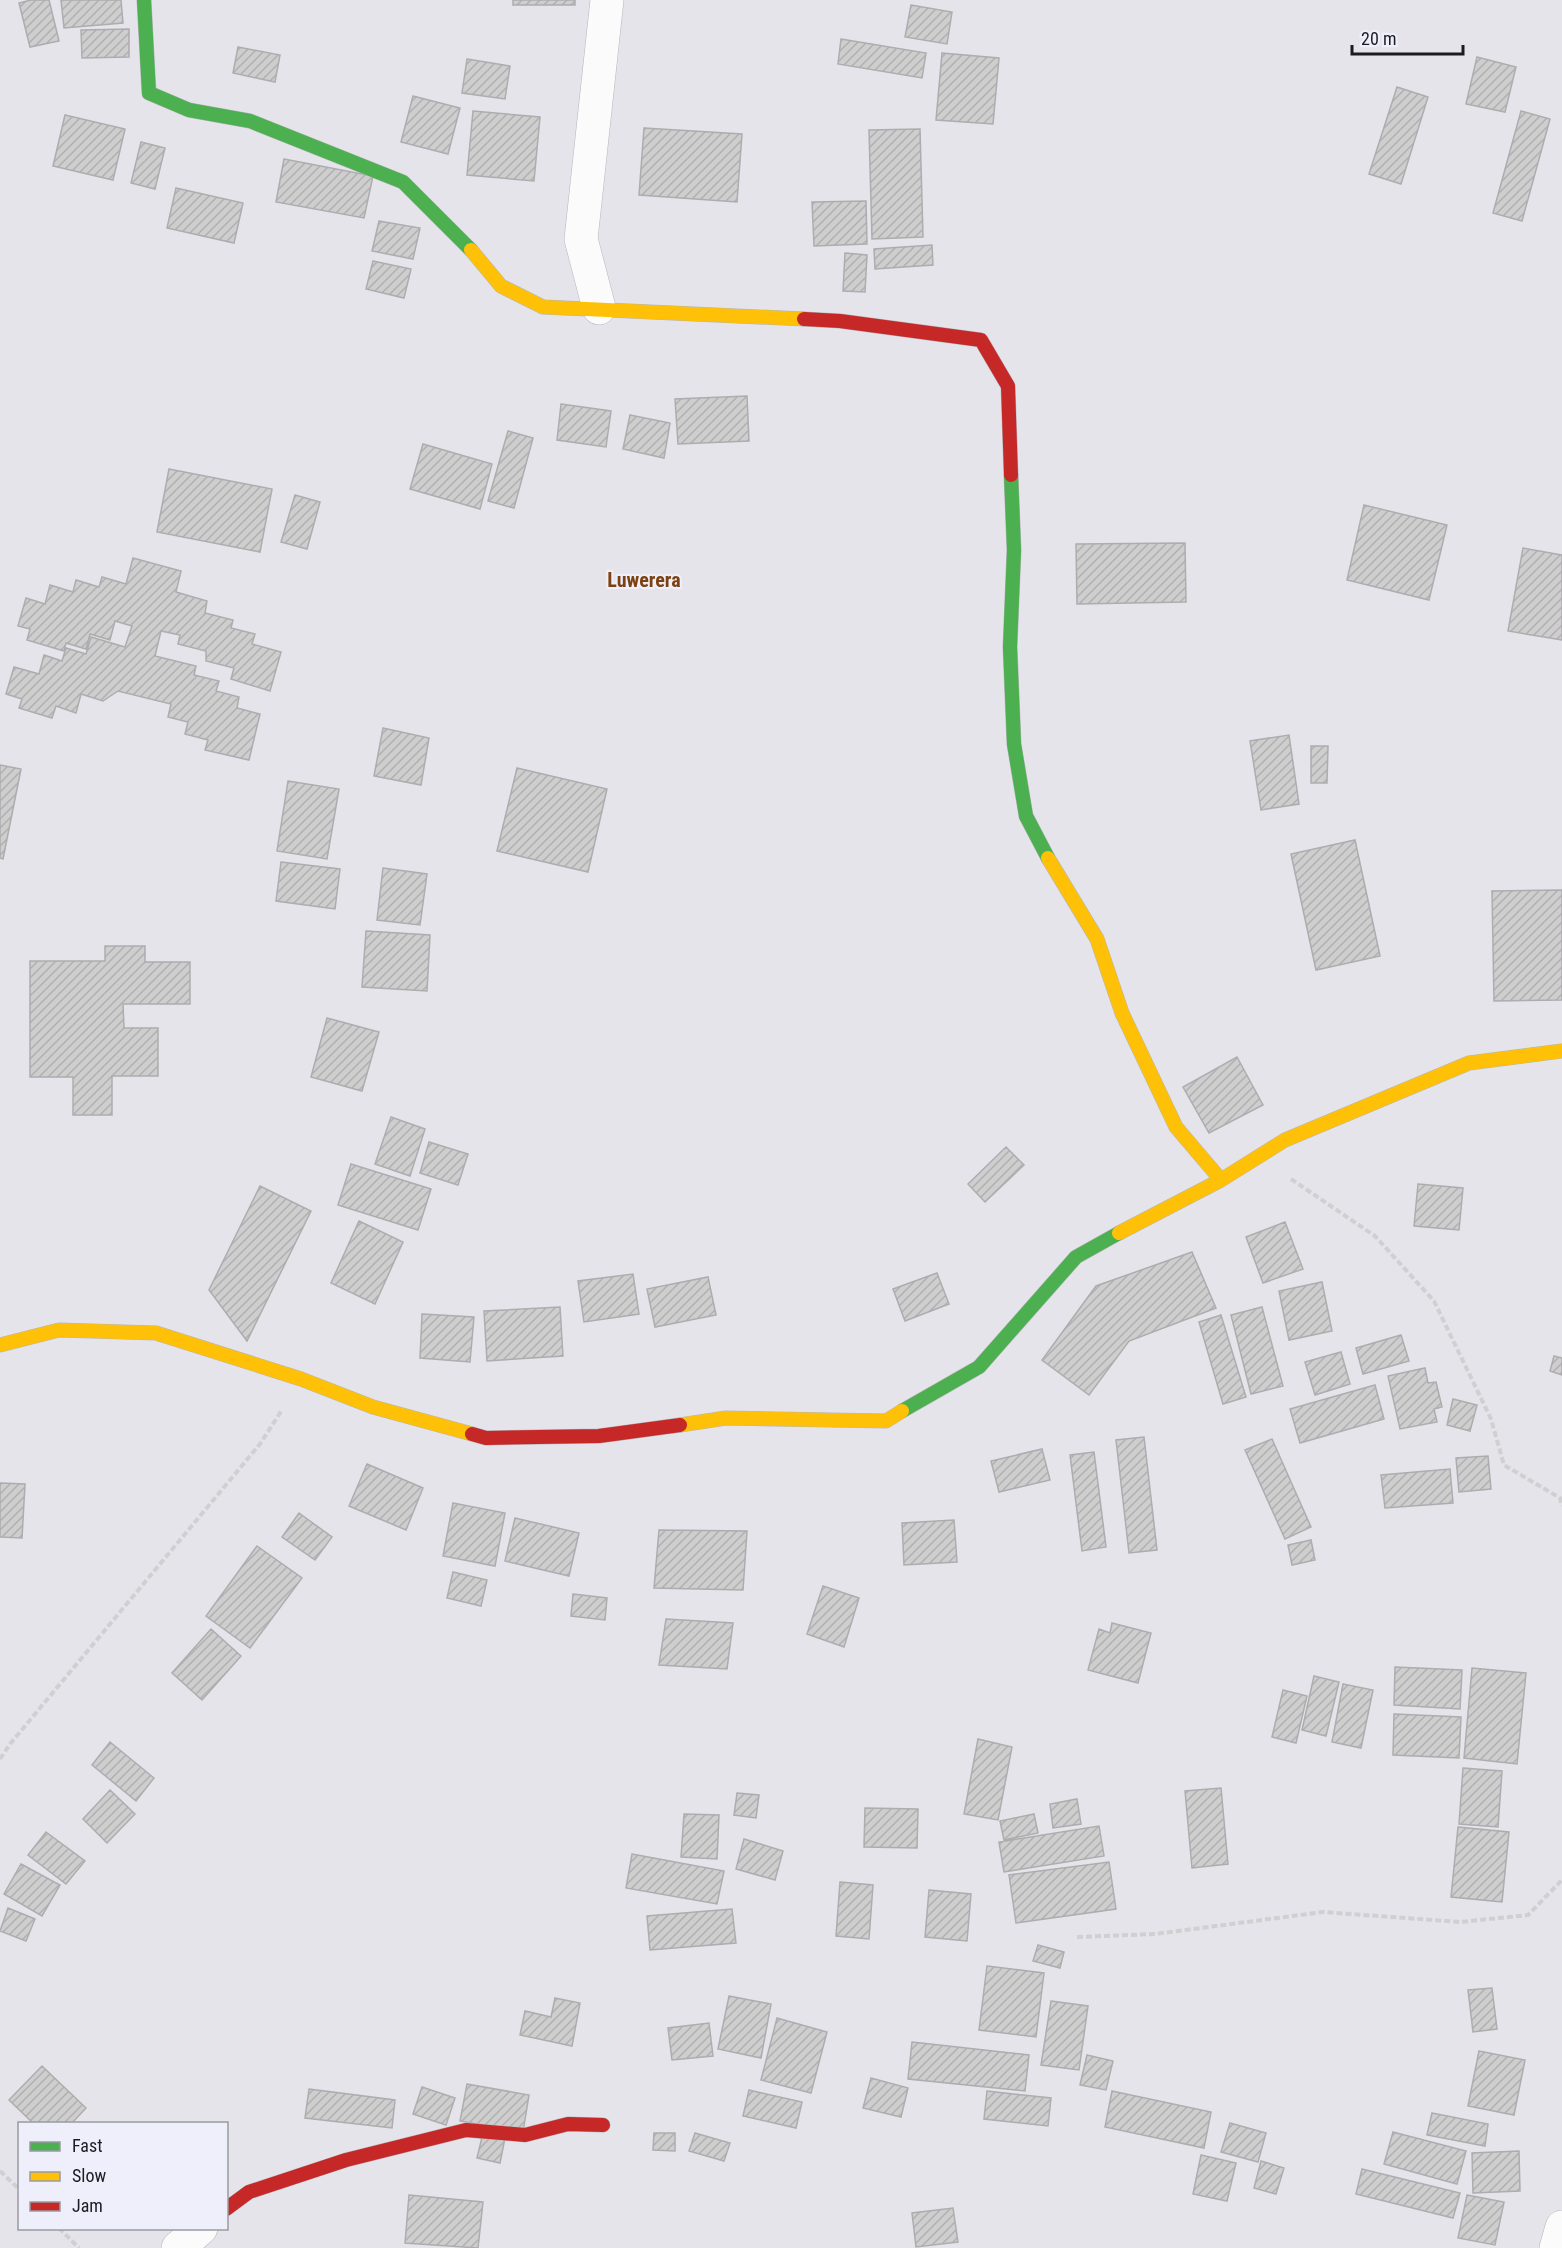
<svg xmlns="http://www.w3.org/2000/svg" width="1562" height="2248" font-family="'Roboto Condensed',sans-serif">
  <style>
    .building { fill: url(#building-hatch); stroke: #aeacae; stroke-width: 1.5 }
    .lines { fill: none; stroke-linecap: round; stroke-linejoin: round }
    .street-casing { stroke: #b6b6ba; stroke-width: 34 }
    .fast-casing { stroke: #b6b6ba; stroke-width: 15 }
    .slow-casing { stroke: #b6b6ba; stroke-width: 15 }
    .jam-casing { stroke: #b6b6ba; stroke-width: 15 }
    .path { stroke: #d0d0d2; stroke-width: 4; stroke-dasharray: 6 3; stroke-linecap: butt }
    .street { stroke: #fbfbfc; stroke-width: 33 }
    .fast { stroke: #4caf50; stroke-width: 14 }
    .slow { stroke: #ffc107; stroke-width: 14 }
    .jam { stroke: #c62828; stroke-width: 14 }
    .labels { text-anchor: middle; stroke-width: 4.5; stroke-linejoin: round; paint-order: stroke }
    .quarter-label { font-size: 20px; font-weight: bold; fill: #7d4212; stroke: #eeeffa }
  </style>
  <defs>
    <pattern id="building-hatch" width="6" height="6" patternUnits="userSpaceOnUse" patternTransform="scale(1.5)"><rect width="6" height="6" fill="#cfcecf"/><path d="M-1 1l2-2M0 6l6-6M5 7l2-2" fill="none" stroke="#b1b0b1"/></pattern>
  </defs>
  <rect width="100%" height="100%" fill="#e4e4ea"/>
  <path class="building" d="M31,0H49L59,41L30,47L19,3Z
    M61,0H121L123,23L64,28Z
    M513,0H575V5H513Z
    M911,5L952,12L947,44L905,37Z
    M129,29V57L82,58L81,30Z
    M841,39L926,53L922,78L838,64Z
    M238,47L280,55L275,82L233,73Z
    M942,53L999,58L993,124L936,120Z
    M1477,57L1516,67L1505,112L1466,104Z
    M467,59L510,66L505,99L462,93Z
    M1397,87L1428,97L1401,184L1369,174Z
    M413,96L460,108L448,154L401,142Z
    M473,111L540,117L534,181L467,175Z
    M1521,111L1550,119L1522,221L1493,213Z
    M65,115L125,129L113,180L53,166Z
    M644,128L742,134L737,202L639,195Z
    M920,129L923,237L872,239L869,130Z
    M141,142L165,148L155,189L131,183Z
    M284,159L373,176L364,218L276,202Z
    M176,188L243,203L234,243L167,228Z
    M866,201L867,244L814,246L812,202Z
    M379,221L420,228L413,259L372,251Z
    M932,245L933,265L875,269L874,249Z
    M845,253L867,255L865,292L843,291Z
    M373,261L411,269L404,298L366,289Z
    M747,396L749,441L678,444L675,399Z
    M561,404L611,411L606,447L557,440Z
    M630,415L670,423L664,458L623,449Z
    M508,431L533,438L514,508L488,501Z
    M423,444L492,464L480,509L410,489Z
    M169,469L272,489L260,552L157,532Z
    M295,495L320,502L307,549L281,542Z
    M1364,505L1447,525L1429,600L1347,580Z
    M1185,543L1186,602L1077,604L1076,544Z
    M1523,548L1562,555V640L1508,631Z
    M133,558L181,571L176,592L207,601L205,613L233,620L231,628L255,634L252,644L281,652L270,691L231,679L234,668L206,661V651L178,644L180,635L161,631L155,656L196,666L194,675L219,681L216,691L239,697L237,708L260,714L249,760L205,750L208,740L185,734L188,722L168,717L171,704L118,691L103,701L81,694L76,713L56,706L52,718L19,708L22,699L6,694L14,667L39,674L44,655L62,661L66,648L86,654L91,637L125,647L132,626L115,621L110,640L90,634L86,649L66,643L64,651L27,640L30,629L18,626L26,598L45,604L50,585L73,592L76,580L99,587L102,577L126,584Z
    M383,728L429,738L421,785L374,776Z
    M1289,735L1299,804L1261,810L1250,741Z
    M1311,746H1328L1327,783H1311Z
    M0,765L21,769L3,859L0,858Z
    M517,768L607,789L588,872L497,851Z
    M288,781L339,789L327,859L277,851Z
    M1355,840L1380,956L1316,970L1291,854Z
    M281,862L340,869L335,909L276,901Z
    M383,868L427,874L420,925L377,920Z
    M1562,890V1000L1494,1001L1492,891Z
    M366,931L430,935L427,991L362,987Z
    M105,946H145V962H190V1004H123L124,1028H158V1076H112V1115H73V1077H30V961H105Z
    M327,1018L379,1032L362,1091L311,1077Z
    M1237,1057L1263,1105L1209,1133L1183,1087Z
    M391,1117L425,1129L410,1176L375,1164Z
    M429,1142L468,1154L458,1185L420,1173Z
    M1006,1147L1024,1165L985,1202L968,1184Z
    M351,1164L431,1189L418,1230L338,1205Z
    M1418,1184L1463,1188L1459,1230L1414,1226Z
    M260,1186L311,1211L247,1341L209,1290Z
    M359,1221L403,1242L375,1304L331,1283Z
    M1285,1222L1303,1269L1263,1283L1246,1237Z
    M1192,1252L1216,1308L1129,1341L1089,1395L1042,1360L1096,1286Z
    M937,1273L949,1304L905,1321L893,1289Z
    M633,1274L639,1314L584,1322L578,1281Z
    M708,1277L716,1315L655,1327L647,1289Z
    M1322,1282L1332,1331L1289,1340L1279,1291Z
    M560,1307L563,1356L487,1361L484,1311Z
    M1262,1307L1283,1386L1251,1394L1231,1315Z
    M422,1314L474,1317L470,1362L420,1358Z
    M1221,1315L1246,1397L1223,1404L1199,1322Z
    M1401,1335L1409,1361L1363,1374L1356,1348Z
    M1341,1352L1350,1384L1315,1395L1305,1362Z
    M1554,1356L1562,1358V1375L1550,1371Z
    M1425,1368L1428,1383L1436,1382L1442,1407L1434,1409L1437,1422L1400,1429L1388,1376Z
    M1375,1385L1384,1419L1300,1443L1290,1409Z
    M1453,1399L1477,1405L1470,1431L1447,1425Z
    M1144,1437L1157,1550L1129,1553L1116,1440Z
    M1272,1439L1311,1527L1285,1539L1245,1450Z
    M1042,1449L1050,1480L999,1492L991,1461Z
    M1094,1452L1106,1547L1082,1551L1070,1455Z
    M1488,1456L1491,1489L1459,1492L1456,1458Z
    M367,1464L423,1488L406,1530L349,1506Z
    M1450,1469L1453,1503L1385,1508L1381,1475Z
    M0,1483L25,1484L22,1538L0,1537Z
    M453,1503L505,1513L495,1566L443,1556Z
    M299,1513L332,1537L315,1560L282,1537Z
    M515,1518L579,1533L569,1576L505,1561Z
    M954,1520L957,1562L904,1565L902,1523Z
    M659,1530L747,1531L743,1590L654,1588Z
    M1311,1540L1315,1560L1292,1565L1288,1545Z
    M257,1546L302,1578L250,1648L206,1616Z
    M453,1572L487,1580L481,1606L447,1598Z
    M823,1586L859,1598L844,1647L807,1634Z
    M573,1594L607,1598L605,1620L571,1616Z
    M666,1619L733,1623L727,1669L659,1665Z
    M1112,1623L1151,1633L1138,1683L1088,1670L1099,1629L1110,1633Z
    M211,1629L241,1656L202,1700L172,1673Z
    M1395,1667L1462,1670L1460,1709L1394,1705Z
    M1472,1668L1526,1673L1517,1764L1464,1758Z
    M1314,1676L1339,1682L1326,1736L1302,1730Z
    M1343,1684L1373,1690L1361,1748L1332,1742Z
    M1283,1690L1307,1696L1296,1743L1272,1737Z
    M1394,1714L1461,1717L1459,1758L1393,1755Z
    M978,1739L1012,1747L998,1820L964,1814Z
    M110,1742L154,1778L136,1801L92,1765Z
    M1463,1768L1502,1771L1498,1827L1459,1824Z
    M1221,1788L1228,1864L1192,1868L1185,1791Z
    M110,1790L135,1814L107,1843L83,1819Z
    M737,1793L759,1795L756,1818L734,1815Z
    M1077,1799L1081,1824L1053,1828L1050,1804Z
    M865,1808L918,1809L917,1848L864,1847Z
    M684,1814L719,1815L717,1859L681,1857Z
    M1034,1814L1038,1833L1004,1840L1000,1821Z
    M1099,1826L1104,1856L1004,1872L999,1842Z
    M1458,1827L1509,1832L1502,1902L1451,1897Z
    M46,1832L85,1861L66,1884L28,1855Z
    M744,1839L783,1851L775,1880L736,1869Z
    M632,1854L724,1871L717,1904L626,1888Z
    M1109,1862L1116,1909L1016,1923L1009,1875Z
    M21,1864L60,1885L42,1916L4,1894Z
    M840,1882L873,1885L869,1939L836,1936Z
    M929,1890L971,1894L967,1941L925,1937Z
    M8,1908L35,1919L26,1941L0,1931Z
    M732,1909L736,1943L650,1950L647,1916Z
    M1038,1945L1064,1952L1060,1968L1033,1961Z
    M987,1966L1044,1973L1036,2037L979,2030Z
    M1492,1988L1497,2029L1473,2032L1468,1990Z
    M729,1996L771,2004L761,2058L718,2049Z
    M555,1998L580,2003L572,2046L520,2035L525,2011L551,2017Z
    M1051,2001L1088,2006L1079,2070L1041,2065Z
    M777,2018L827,2032L811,2093L761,2080Z
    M709,2023L713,2056L672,2060L668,2028Z
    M912,2042L1029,2055L1025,2091L908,2079Z
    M1479,2051L1525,2060L1514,2115L1468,2106Z
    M1087,2055L1113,2061L1106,2090L1080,2085Z
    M42,2066L86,2108L71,2124H34L9,2100Z
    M871,2078L908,2088L901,2117L863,2108Z
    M467,2084L529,2095L523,2132L460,2121Z
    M422,2087L455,2098L446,2125L413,2114Z
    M309,2089L395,2100L392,2128L305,2118Z
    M749,2090L802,2102L796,2128L743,2116Z
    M987,2091L1051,2098L1048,2126L984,2119Z
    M1112,2091L1211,2112L1204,2148L1105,2127Z
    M1432,2113L1488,2124L1485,2146L1427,2135Z
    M1230,2123L1266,2133L1258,2162L1221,2152Z
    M1393,2132L1466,2151L1457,2184L1384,2164Z
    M483,2133L505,2138L500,2163L477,2158Z
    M654,2133H675V2151L653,2150Z
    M695,2133L730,2143L724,2161L689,2151Z
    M1519,2151L1520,2191L1473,2193L1472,2153Z
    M1201,2155L1236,2163L1227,2201L1193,2194Z
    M1261,2161L1284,2168L1276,2194L1254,2188Z
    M1362,2169L1460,2193L1453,2218L1356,2194Z
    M409,2195L483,2202L478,2248L405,2243Z
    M1467,2195L1504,2202L1495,2245L1458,2238Z
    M953,2208L958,2242L916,2247L912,2213Z"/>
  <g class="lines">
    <g class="street-casing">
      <path id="street" d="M599,308L581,239L607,0
        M178,2248L201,2228
        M1556,2248L1562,2227"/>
    </g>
    <g class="fast-casing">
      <path id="fast" d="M144,0L149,93L189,110L250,121L403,182L471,250
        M1011,475L1014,550L1010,647L1014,744L1026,816L1048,858
        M902,1411L979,1367L1076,1257L1119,1233"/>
    </g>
    <g class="slow-casing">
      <path id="slow" d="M471,250L501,286L543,307L804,319
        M1048,858L1097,939L1122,1013L1176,1127L1221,1180
        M1119,1233L1221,1180L1285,1140L1469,1063L1562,1051
        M0,1345L59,1330L156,1333L301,1379L373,1407L472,1434
        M680,1425L726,1418L886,1421L902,1411"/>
    </g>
    <g class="jam-casing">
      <path id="jam" d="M804,319L840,321L981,340L1008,386L1011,475
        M472,1434L486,1438L599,1436L680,1425
        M226,2209L249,2192L346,2160L466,2130L525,2135L568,2124L603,2125"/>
    </g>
    <path class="path" d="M1291,1179L1375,1236L1434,1301L1491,1419L1504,1465L1560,1498L1562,1506
      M0,1759L10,1744L260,1444L282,1410
      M1077,1937L1155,1934L1323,1912L1460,1922L1528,1915L1562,1880
      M0,2171L20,2190
      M59,2228L79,2248"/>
    <use href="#street" class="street"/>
    <use href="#fast" class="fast"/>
    <use href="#slow" class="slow"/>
    <use href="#jam" class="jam"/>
  </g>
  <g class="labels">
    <g class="quarter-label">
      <text x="644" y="587">Luwerera</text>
    </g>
  </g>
  <rect x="18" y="2122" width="210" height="108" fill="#eeeffa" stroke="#9a9ba3" stroke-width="1.5"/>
  <rect x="30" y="2142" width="30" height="9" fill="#4caf50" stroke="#9a9ba3" stroke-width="1.5"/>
  <text x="72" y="2152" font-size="18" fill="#1b1c20">Fast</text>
  <rect x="30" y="2172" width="30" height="9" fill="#ffc107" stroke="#9a9ba3" stroke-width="1.5"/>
  <text x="72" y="2182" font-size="18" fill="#1b1c20">Slow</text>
  <rect x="30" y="2202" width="30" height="9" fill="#c62828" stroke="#9a9ba3" stroke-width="1.5"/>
  <text x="72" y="2212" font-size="18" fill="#1b1c20">Jam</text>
  <path d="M1352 45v9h111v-9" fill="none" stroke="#1b1c20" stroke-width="3"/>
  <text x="1361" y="45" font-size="18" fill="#1b1c20" stroke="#eeeffa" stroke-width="4.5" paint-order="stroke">20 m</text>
</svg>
